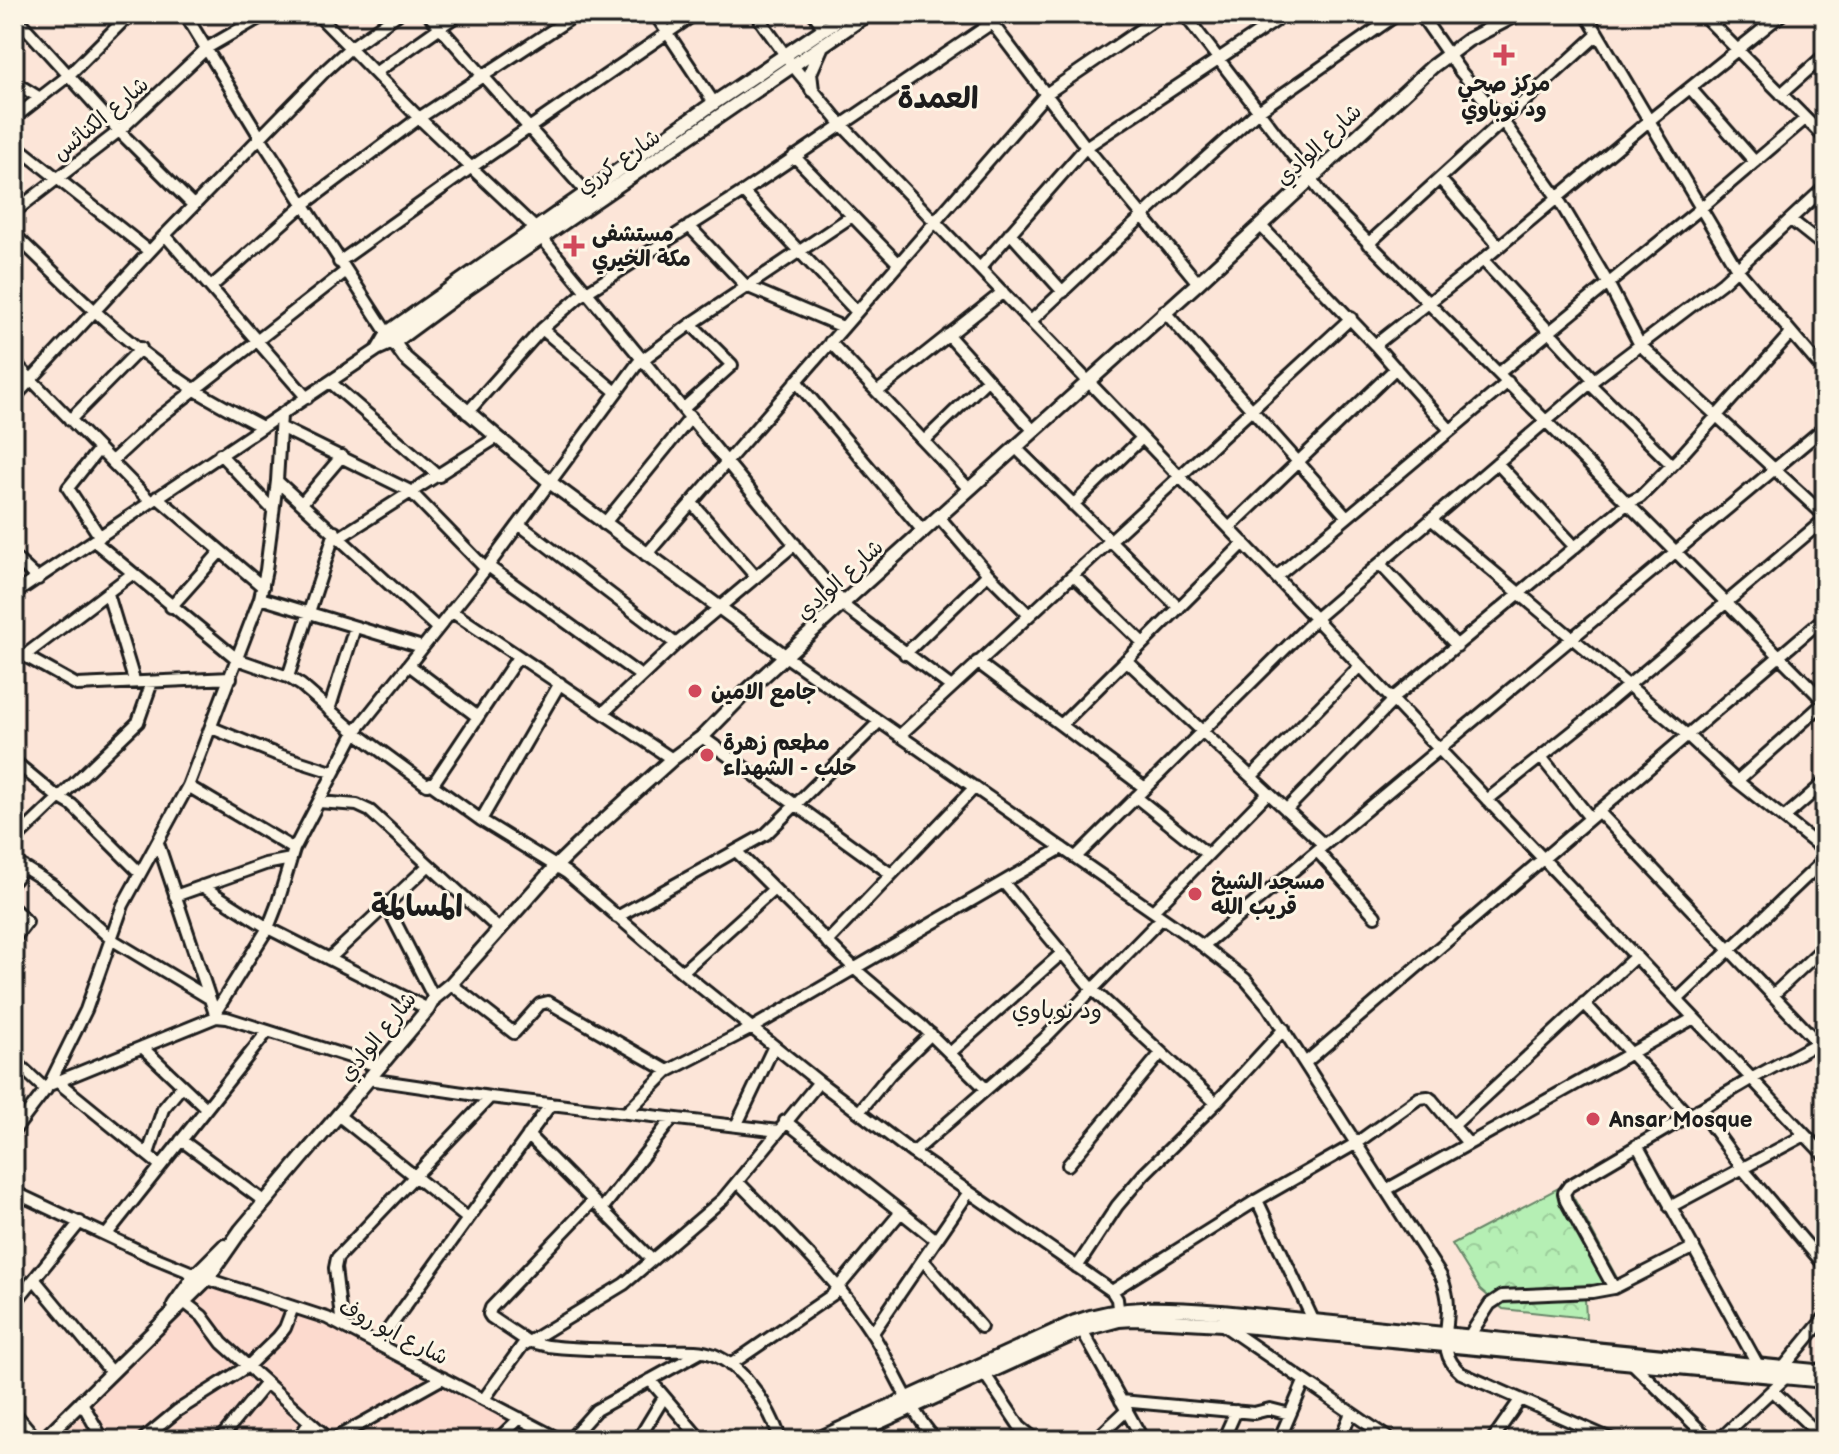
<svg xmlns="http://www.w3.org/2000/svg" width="1839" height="1454" font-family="'Balsamiq Sans','Playpen Sans Arabic',sans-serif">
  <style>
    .built { fill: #fcdace }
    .park { fill: url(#park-crowns); stroke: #688668; stroke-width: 2 }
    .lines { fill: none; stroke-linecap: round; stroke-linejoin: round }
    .minor-casing { stroke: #1c1c1c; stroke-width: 16 }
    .major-casing { stroke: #1c1c1c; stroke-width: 18 }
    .minor { stroke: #fcf5e5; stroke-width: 10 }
    .major { stroke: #fcf5e5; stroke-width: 12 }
    .poi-dot { fill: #d1495b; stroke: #fcf5e5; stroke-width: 3 }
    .labels { text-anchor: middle; stroke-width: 6; stroke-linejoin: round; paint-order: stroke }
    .poi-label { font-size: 22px; font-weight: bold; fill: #1c1c1c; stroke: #fcf5e5; text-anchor: start }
    .street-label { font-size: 22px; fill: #1c1c1c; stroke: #fcf5e5 }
    .neighbourhood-label { font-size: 24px; fill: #1c1c1c; stroke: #fcf5e5 }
    .district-label { font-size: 30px; font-weight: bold; fill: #1c1c1c; stroke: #fcf5e5 }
  </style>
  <defs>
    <pattern id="park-crowns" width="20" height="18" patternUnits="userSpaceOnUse" patternTransform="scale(2)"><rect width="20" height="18" fill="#b5efb4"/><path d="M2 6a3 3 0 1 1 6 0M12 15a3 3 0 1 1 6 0" fill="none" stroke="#9bcc9a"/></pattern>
  </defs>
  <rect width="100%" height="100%" fill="#fce5d8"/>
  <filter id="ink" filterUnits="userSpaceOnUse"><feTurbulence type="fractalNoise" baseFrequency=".0125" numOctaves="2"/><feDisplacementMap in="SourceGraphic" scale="16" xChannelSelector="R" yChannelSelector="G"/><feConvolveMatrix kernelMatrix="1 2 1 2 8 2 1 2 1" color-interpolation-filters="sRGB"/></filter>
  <g filter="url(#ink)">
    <path class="built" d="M206,1271L572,1440H36Z"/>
    <path class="park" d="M1566,1184L1617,1278L1585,1299L1586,1318L1503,1309L1480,1289L1452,1244Z"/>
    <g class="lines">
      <g class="minor-casing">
        <path id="minor" d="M185,14L260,137L387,333L377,350
          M317,14L419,118L535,228
          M428,14L587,193
          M655,14L714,103
          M756,14L793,66L842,125L1276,577L1825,1156
          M814,14L824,29
          M985,14L1086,147L1198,283
          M1184,14L1330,204L1825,702
          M1420,14L1460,71L1502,120L1557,197L1608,283L1640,345L1825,516
          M1586,14L1737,269L1825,372
          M1702,14L1825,138
          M14,15L119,131L193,205
          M375,73L459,14
          M14,82L40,98
          M1690,88L1755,162
          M1781,94L1825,55
          M14,118L68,76L130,14
          M14,144L149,251
          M794,156L898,263
          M1440,179L1499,246
          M743,192L856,311
          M14,212L119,131L207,48L266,14
          M1791,220L1825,247
          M1260,225L1375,345L1483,260L1650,120L1782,14
          M689,226L746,286L843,327
          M1010,233L1063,292
          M14,234C71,289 129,348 197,391C218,404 240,415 262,427
          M165,235L307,398
          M542,238L848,609L950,686
          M1368,244L1597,35
          M1483,260L1594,380
          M339,262L472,167L695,14
          M980,268L1086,147L1286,14
          M211,287L303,205L419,118L577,14
          M1164,311L1347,517
          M1031,321L1180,181L1257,112L1398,14
          M542,329L616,392
          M948,335L1033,430
          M830,342L969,489
          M1375,345L1450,430
          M14,362L150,501
          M1499,373L1701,208L1805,119
          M796,381L923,531
          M330,382L439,476
          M1590,384L1672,465
          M877,392L1003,292
          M14,398L165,235L326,70L350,48L398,14
          M684,408L732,365L691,324
          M467,413L542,329L579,297L743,192L1005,14
          M70,420L141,348
          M282,428L410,491L486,569
          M924,441L987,380
          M1015,447L1179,608
          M99,449L68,488L100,537
          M220,454L272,509
          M112,461L156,420L346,271
          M1497,463L1575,547
          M277,481L437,628
          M157,497L263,587
          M691,502L756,577
          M302,503L342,456
          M1073,505L1142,438
          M939,517L988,574L1029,615
          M1431,519L1687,735L1737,781L1825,851
          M604,524L691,417
          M520,525L676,644
          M1229,528L1396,368
          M340,537L496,438
          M94,541L237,659L288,677L301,685L355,732L427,785L435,781L518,657
          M646,555L1046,94L1163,14
          M14,557L38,579
          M1380,564L1457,646
          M488,566L641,676
          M1073,575L1143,643
          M1276,577L1508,382
          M14,594L377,350L393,343
          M108,594L134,680
          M260,598L422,647
          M171,607L220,552
          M451,611L672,759
          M14,650L77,685L231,678
          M905,654L988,574
          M24,656L132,574
          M785,656L1203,946L1245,979L1268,1006L1441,1276C1445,1286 1448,1296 1448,1307C1448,1333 1438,1354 1461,1373L1613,1440
          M1126,660L1324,845
          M977,662L1145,788
          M409,665L478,717
          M288,677L335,532
          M1392,699L1628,503L1640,497L1678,459L1791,333
          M329,710L355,627
          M604,712L676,644L795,544
          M1062,724L1244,543
          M212,728L276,754L332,772
          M899,736L1351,318
          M702,737L891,874
          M1541,757L1590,818
          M14,761L55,795L72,805L140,873
          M1251,777L1360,666
          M1737,781L1825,702
          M431,784L481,820L567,873L682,972L819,1082L913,1153L1112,1291L1117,1299L1119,1317
          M188,786L294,849
          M1136,797L1207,854
          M1487,800L1586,721L1825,519
          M319,802L357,805L370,811L500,930
          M1286,810L1393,701
          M1598,811L1818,1043
          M1785,817L1825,782
          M481,820L560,683
          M14,841L138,722L152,682
          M158,843L216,1017
          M1317,851L1375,916
          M737,852L856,970L923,1027L986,1089
          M1076,857L1315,619L1594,380L1723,282L1825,187
          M14,861L52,885L111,939L209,998
          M14,880L24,867
          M1004,883L1093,990L1216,1103
          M202,886L268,928L428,1009
          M175,896L265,864L291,859
          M387,906L434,998
          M14,909L27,922L14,939
          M1153,911L1268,793
          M617,917L766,834L879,722
          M827,942L975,787
          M1203,946L1825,427
          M329,959L429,865
          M682,972L773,890
          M451,984L514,1033L540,1004L548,1002L668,1071L752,1028L1062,848
          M1773,995L1825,946
          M1677,1000L1825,859
          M1584,1003L1688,1115
          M215,1013L268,928L277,905L294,849L355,732L488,566L638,363L691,324L852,216
          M142,1047L206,1108
          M950,1053L1062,953
          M14,1060L46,1090
          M1305,1063L1825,617
          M368,1079L490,1097L779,1131L819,1082
          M58,1082L160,1165
          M49,1085L86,1010L123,905L188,786L260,598L266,570L277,481L281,415
          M1699,1109L1742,1168L1825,1266
          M627,1112L668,1071
          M859,1112L890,1074L931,1034
          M338,1115L468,1219
          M1454,1125L1636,956
          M736,1126L774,1046
          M14,1131L49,1085L216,1017L227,1018L378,1066
          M528,1135L652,1260
          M181,1140L265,1202
          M1637,1145L1759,1367
          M913,1153L1044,1039L1162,918
          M148,1154L163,1109L182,1086
          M1068,1165L1161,1053
          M739,1183C785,1231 837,1278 873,1335C895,1370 908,1409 936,1440
          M1386,1190L1694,1018
          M14,1192L146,1254L207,1279L327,1318L561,1440
          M1257,1200L1314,1322
          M593,1201L491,1308L489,1314L491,1317L527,1341L548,1346C586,1351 626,1349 665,1351C681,1351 699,1349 714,1355C747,1369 769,1408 781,1440
          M1670,1207L1805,1135
          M602,1209L672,1119
          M901,1212L936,1240
          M107,1234L267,1032
          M923,1260L981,1327
          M1077,1267L1117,1206L1144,1174L1216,1103L1284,1029
          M35,1280L111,1372
          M1614,1288L1566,1201L1564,1193L1569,1186L1751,1079L1825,1039
          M1112,1291L1257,1200L1355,1144L1419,1098L1428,1097L1432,1100L1467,1142
          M184,1302L202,1316L222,1343L330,1440
          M14,1304L80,1222
          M1223,1325L1391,1440
          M342,1326L335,1268L337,1258L490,1097
          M1082,1330L1143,1440
          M872,1334L969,1192
          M1468,1338L1490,1304L1502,1296L1592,1292L1614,1288L1694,1247
          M377,1345L551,1104
          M1632,1363L1710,1440
          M730,1365L832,1295L901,1212L785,1121
          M1783,1368L1825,1317
          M984,1373L1020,1427L1036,1440
          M650,1380L701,1440
          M1772,1390L1825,1440
          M484,1399L522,1346L624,1284L723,1199L779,1131
          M81,1401L103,1440
          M1121,1401L1254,1413L1270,1409L1290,1414
          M14,1412L37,1440
          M142,1440L177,1411L248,1366L278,1337L285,1328L293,1307
          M219,1440L266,1383
          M297,1440L310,1422
          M332,1440L443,1378
          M497,1440L520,1418
          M569,1440L596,1410L699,1353
          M638,1440L664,1397
          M1095,1440L1127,1410
          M1223,1440L1236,1411
          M1279,1440L1304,1382
          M1340,1440L1351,1413
          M1492,1440L1520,1400
          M1719,1440L1785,1378"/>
      </g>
      <g class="major-casing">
        <path id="major" d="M812,90L810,73L821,48
          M393,343L458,295L868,14
          M785,656L551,483L405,358L387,333L714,103L846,14
          M174,1305L196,1274L224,1246
          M43,1440L207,1279L241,1230L428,1009L434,998L451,984L556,866L590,833L672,759L702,737L745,693L843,603L1198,283L1433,66L1468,40L1518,14
          M816,1440L1075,1322C1123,1304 1171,1308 1222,1312L1825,1372
          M840,1440L1082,1330L1119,1320L1134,1319L1222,1324L1825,1381"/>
      </g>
      <use href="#minor" class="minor"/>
      <use href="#major" class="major"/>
    </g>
  </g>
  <g class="poi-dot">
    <path d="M1500 43h8v8h8v8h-8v8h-8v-8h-8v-8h8z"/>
    <path d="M570 234h8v8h8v8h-8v8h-8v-8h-8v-8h8z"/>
    <circle cx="695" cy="691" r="8"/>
    <circle cx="707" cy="755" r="8"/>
    <circle cx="1195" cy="894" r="8"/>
    <circle cx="1593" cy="1119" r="8"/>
  </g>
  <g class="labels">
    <g class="poi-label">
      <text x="1504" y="91" text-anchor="middle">مركز صحي<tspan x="1504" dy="25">ود نوباوي</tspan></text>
      <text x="592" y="241">مستشفى<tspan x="592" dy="25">مكة الخيري</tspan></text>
      <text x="711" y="699">جامع الامين</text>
      <text x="723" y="750">مطعم زهرة<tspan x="723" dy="25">حلب - الشهداء</tspan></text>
      <text x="1211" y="889">مسجد الشيخ<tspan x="1211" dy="25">قريب الله</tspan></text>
      <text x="1609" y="1127">Ansar Mosque</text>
    </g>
    <g class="street-label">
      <text transform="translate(100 118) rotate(-40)" y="8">شارع الكنائس</text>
      <text transform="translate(1318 144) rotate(-43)" y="8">شارع الوادي</text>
      <text transform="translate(618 161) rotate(-35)" y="8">شارع كرري</text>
      <text transform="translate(839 579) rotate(-42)" y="8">شارع الوادي</text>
      <text transform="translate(377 1036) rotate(-51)" y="8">شارع الوادي</text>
      <text transform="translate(394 1331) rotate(27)" y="8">شارع ابو روف</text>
    </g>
    <g class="neighbourhood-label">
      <text x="1057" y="1018">ود نوباوي</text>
    </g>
    <g class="district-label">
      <text x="938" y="108">العمدة</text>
      <text x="417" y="916">المسالمة</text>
    </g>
  </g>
  <rect width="1839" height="1454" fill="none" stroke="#fcf5e5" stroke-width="48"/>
  <rect x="24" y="24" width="1791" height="1406" fill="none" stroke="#1c1c1c" stroke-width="3" filter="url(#ink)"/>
</svg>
